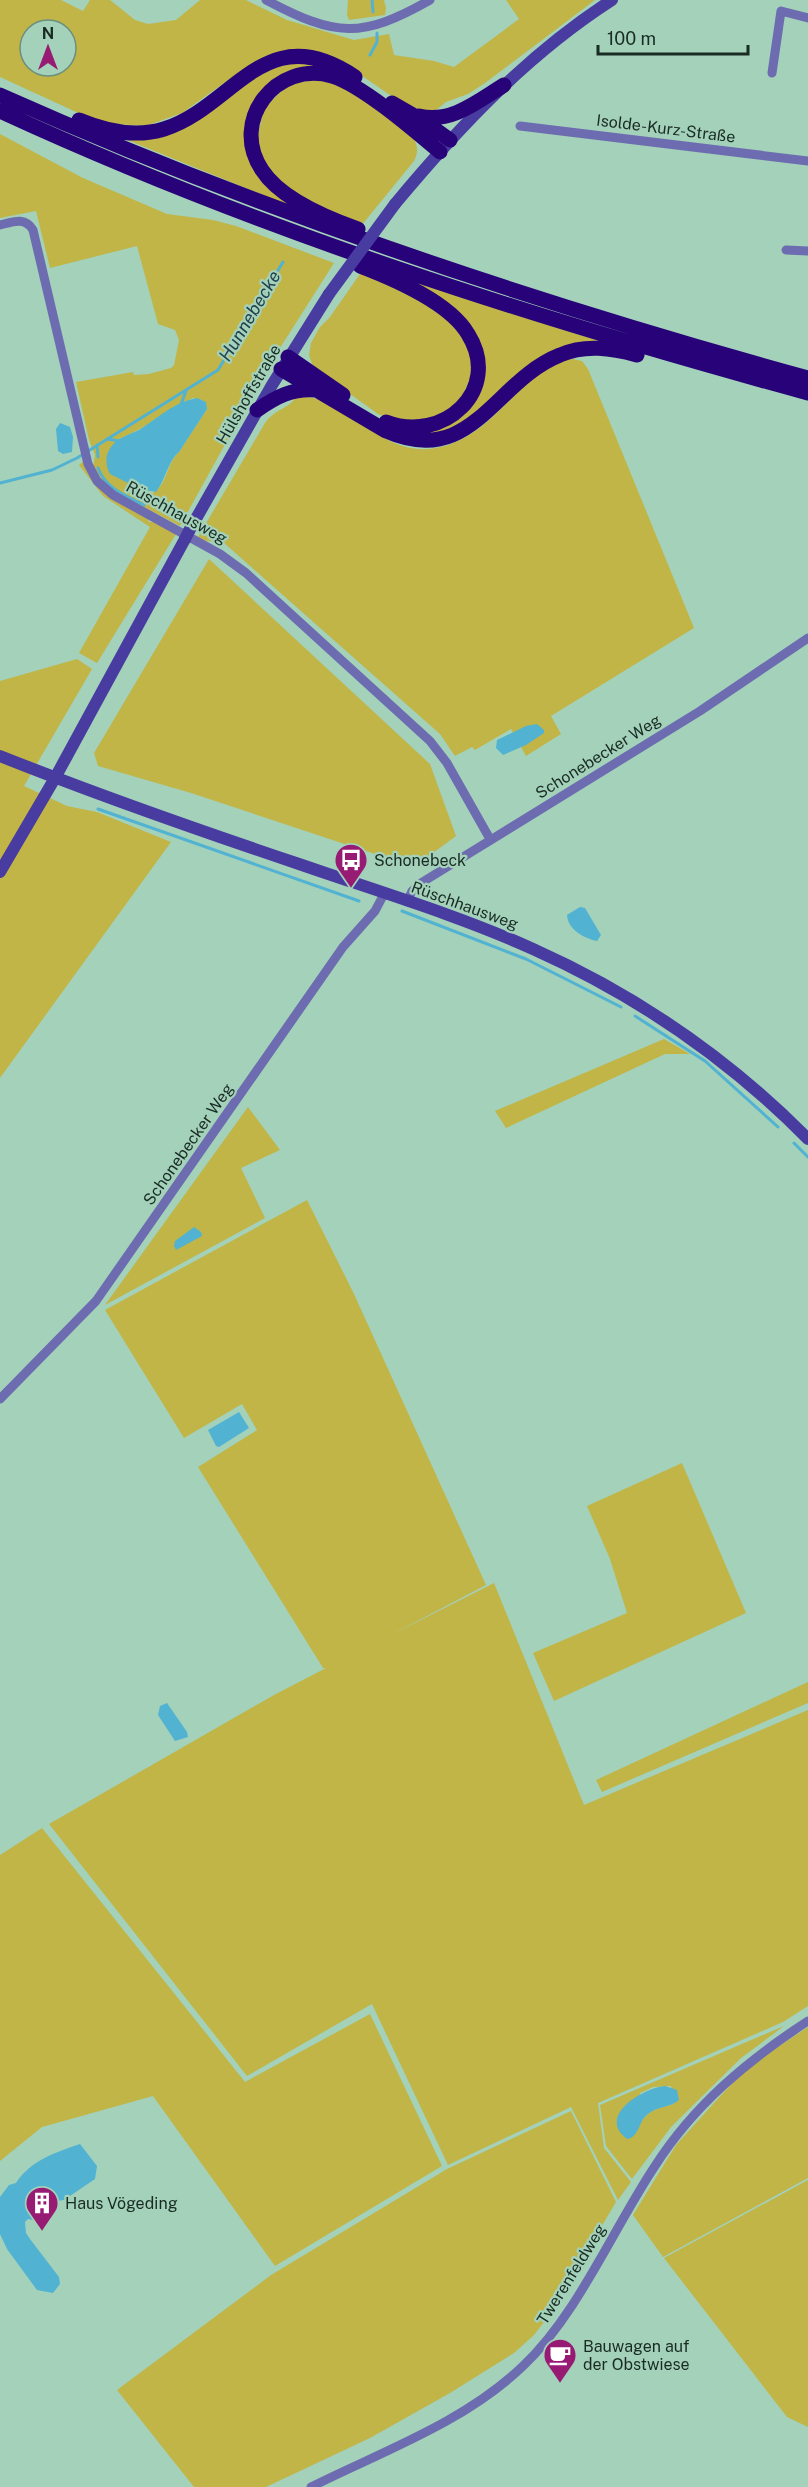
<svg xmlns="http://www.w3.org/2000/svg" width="808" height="2487" font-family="'Public Sans',sans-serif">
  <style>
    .green { fill: #c1b548; fill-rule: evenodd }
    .water { fill: #51b2d2 }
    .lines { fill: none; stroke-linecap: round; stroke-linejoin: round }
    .stream { stroke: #51b2d2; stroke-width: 3 }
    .minor { stroke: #6d6cb0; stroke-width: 9 }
    .secondary { stroke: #483ca0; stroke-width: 12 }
    .trunk { stroke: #280278; stroke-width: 15 }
    .secondary-bridge { stroke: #483ca0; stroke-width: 12 }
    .labels { text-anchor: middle; stroke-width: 4.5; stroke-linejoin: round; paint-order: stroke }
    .street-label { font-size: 16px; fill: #192b23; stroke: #a3d1ba }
    .poi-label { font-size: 16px; fill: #192b23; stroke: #a3d1ba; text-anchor: start }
    .water-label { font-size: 18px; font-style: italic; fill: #24424d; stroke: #a3d1ba }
  </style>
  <rect width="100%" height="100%" fill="#a3d1ba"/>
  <path class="green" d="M0,0H61L83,11L90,0H110L135,20L148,24L176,20L200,0H246L287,20L354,40L389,34L394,55L434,61L454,67L519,19L506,0H595L485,83L468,94L446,102L435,111L421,110L400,102L355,71L335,61L248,66L182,113L146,126L113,124L87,117L0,77ZM30,30H66V66H30Z
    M348,0H384L386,8L385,15L349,20L347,15Z
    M294,63L322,66L278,78L247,149L319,218L120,137L136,138L261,71Z
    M320,79L352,91L411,135C418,144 419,151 414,161L361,226L291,192L266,167L257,140L264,108L289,84Z
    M0,134L83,178L167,214L213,220L236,226L334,263L266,370L180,526L108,488L93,468L95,455L89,440L76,382L133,372L134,375L149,374L171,368L174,365L179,340L175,330L158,324L137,246L50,268L36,211L0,218ZM193,398L204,401L207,409L179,452C167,462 167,485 153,493L137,487L107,456L112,446L119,439L140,429L175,406Z
    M362,271L436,309L467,341L473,371L460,402L427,423L385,417L378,414L318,371L312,364L309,355L311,343L320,327L330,317Z
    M398,277L603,342L584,345L443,435L396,430L463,412L477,343Z
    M568,358L582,361L588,369L694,628L551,716L561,734L526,756L511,729L475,750L472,747L455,756L440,734L223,542L206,541L198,537L265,423C276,408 289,409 296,397C355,392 385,478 462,439C490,425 509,398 533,379C543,370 556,364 568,358Z
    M85,460L89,472L147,517L149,522H158L176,534L97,663L79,653L150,527L103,496L79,465Z
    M209,559L430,764L456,836L414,867L191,793L98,766L94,753Z
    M77,659L92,669L24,786L67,806L97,812L171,842L0,1078V681Z
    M664,1039L690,1054H665L506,1128L495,1111Z
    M248,1107L280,1150L241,1168L265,1218L105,1305Z
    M307,1200L354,1294L486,1585L389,1636L494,1583L584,1805L808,1710V2006L783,2022L598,2103L604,2148L631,2182L618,2200L571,2107L448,2165L372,2004L247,2076L49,1824L274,1695L326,1668H323L198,1467L257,1430L242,1404L184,1438L105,1310Z
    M682,1463L746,1613L554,1701L533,1653L627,1613L610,1559L587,1506Z
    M808,1682V1703L602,1792L596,1780Z
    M42,1828L245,2082L370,2014L442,2166L275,2266L153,2096L42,2127L0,2161V1855Z
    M784,2026L741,2058L671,2127L632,2179L606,2146L600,2105ZM671,2086L674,2104C653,2109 644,2112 636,2133L640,2093L653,2087Z
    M808,2027V2178L663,2257L633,2215L676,2145L724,2092L752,2064Z
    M571,2111L616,2202L548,2317L534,2335L514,2353L450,2393L370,2438L266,2487H194L117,2390L271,2275L447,2169Z
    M808,2180V2427L787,2417L664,2258Z"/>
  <path class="water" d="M197,398L206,402L207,409L179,452C168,461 165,481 156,492L140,489L110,474C105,465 105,455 111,447C118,437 129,435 139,430C158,418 174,402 197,398Z
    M60,423L70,427L73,437L72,452L63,454L58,451L56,429Z
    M537,724L544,730V733L526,745L503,755L496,748L497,740L526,726Z
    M580,907L585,908L601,935L597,941C584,938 568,930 567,915Z
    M194,1227L201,1232L202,1236L176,1250L174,1246L175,1241Z
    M239,1412L249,1428L219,1447L216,1446L208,1430Z
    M167,1703L187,1732L188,1737L175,1741L158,1715L160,1706Z
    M665,2086L677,2090L679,2100C670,2108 657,2106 648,2114C638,2121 640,2137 627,2139C596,2116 643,2088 665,2086Z
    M80,2144L97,2166L95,2179L64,2200L56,2201L49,2210L33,2220L28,2219L25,2222L26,2233L30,2239L59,2277L60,2284L53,2293L37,2290L7,2249L0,2234V2197L9,2185L16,2183C30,2161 56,2152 80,2144Z"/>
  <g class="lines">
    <path class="stream" d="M372,0L373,12
      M370,55L377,42V33
      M180,407L186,391
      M107,439L120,441
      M97,445L98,457
      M98,468C105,488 126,496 144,505
      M0,483L52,470L77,458L218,370L283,262
      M98,809L359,901
      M402,911L526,959L621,1007
      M635,1016L705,1061L778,1127
      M794,1143L808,1157"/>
    <path class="minor" d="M266,0C336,37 361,39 430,0
      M772,73L781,11L808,18
      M520,126L808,161
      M0,225C12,222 25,216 33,230L88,464L97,481L113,495L220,554L246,573L430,741L447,763L490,839
      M786,250L808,251
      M407,902L412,891L421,883L700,711L808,638
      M0,1399L96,1301L343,947L375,911L384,894
      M311,2487C383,2451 465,2422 523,2366C578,2314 613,2229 655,2166C694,2105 748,2060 808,2021"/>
    <path class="secondary" d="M395,204C459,127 528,54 612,0
      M189,531L272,385L329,294
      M0,756C98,795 198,830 299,864C377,891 458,915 533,949C636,995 729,1059 808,1139
      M0,872L55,778L185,539"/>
    <path class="trunk" d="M0,95C262,212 532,302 808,378
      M392,103L425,122L450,140
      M0,111C260,231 533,318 808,393
      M419,116C451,124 478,101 504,85
      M79,120C105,131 135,138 164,129C234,107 265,16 355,77
      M358,229C327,218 280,198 262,170C229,121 276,60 332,76C362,85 414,130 440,152
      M360,266C394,279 449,302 468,334C503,390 443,444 386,422
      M288,357L343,395
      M281,369L386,431C472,469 494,381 560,355C585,344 612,348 637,355
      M257,410C276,397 292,388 316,390"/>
    <path class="secondary-bridge" d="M329,294L395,204
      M185,539L189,531"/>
  </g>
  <defs>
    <g id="bus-pin" transform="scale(1.725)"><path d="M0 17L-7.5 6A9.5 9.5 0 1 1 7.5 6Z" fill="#971a73" stroke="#a3d1ba"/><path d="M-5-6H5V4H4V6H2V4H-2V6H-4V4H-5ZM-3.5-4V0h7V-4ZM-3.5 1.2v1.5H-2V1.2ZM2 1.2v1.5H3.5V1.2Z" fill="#fff"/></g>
    <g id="building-pin" transform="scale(1.725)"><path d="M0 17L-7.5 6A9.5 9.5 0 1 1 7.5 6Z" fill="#971a73" stroke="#a3d1ba"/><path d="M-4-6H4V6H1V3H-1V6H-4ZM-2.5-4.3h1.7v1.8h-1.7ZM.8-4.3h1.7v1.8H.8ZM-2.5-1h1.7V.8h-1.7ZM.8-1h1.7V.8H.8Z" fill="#fff"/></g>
    <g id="cafe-pin" transform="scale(1.725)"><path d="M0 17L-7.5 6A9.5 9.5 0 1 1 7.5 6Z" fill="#971a73" stroke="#a3d1ba"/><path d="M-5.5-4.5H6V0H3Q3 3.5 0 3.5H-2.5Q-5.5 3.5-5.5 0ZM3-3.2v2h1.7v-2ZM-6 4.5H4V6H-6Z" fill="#fff"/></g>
  </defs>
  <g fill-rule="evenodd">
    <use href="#bus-pin" x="351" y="860"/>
    <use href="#building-pin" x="42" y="2203"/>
    <use href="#cafe-pin" x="560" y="2355"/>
  </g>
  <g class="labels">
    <g class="street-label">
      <text transform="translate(666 128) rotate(7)" y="6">Isolde-Kurz-Straße</text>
      <text transform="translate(248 394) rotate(-60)" y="6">Hülshoffstraße</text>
      <text transform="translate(177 512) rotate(29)" y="6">Rüschhausweg</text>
      <text transform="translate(598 756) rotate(-32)" y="6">Schonebecker Weg</text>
      <text transform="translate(465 905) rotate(20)" y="6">Rüschhausweg</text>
      <text transform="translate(188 1144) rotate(-55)" y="6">Schonebecker Weg</text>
      <text transform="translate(571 2274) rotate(-58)" y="6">Twerenfeldweg</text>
    </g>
    <g class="poi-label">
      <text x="374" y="866">Schonebeck</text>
      <text x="65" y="2209">Haus Vögeding</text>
      <text x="583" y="2352">Bauwagen auf<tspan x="583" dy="18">der Obstwiese</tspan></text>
    </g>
    <g class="water-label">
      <text transform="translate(250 316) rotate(-59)" y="6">Hunnebecke</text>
    </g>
  </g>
  <g transform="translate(48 48)"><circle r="28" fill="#a3d1ba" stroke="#6c8f7e" stroke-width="1.5"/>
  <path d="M0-4.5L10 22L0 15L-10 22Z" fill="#971a73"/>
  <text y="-9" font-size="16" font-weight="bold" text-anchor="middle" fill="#192b23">N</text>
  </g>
  <path d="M598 45v9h150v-9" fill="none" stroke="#192b23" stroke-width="3"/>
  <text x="607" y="45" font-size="18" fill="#192b23" stroke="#a3d1ba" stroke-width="4.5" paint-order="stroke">100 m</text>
</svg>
